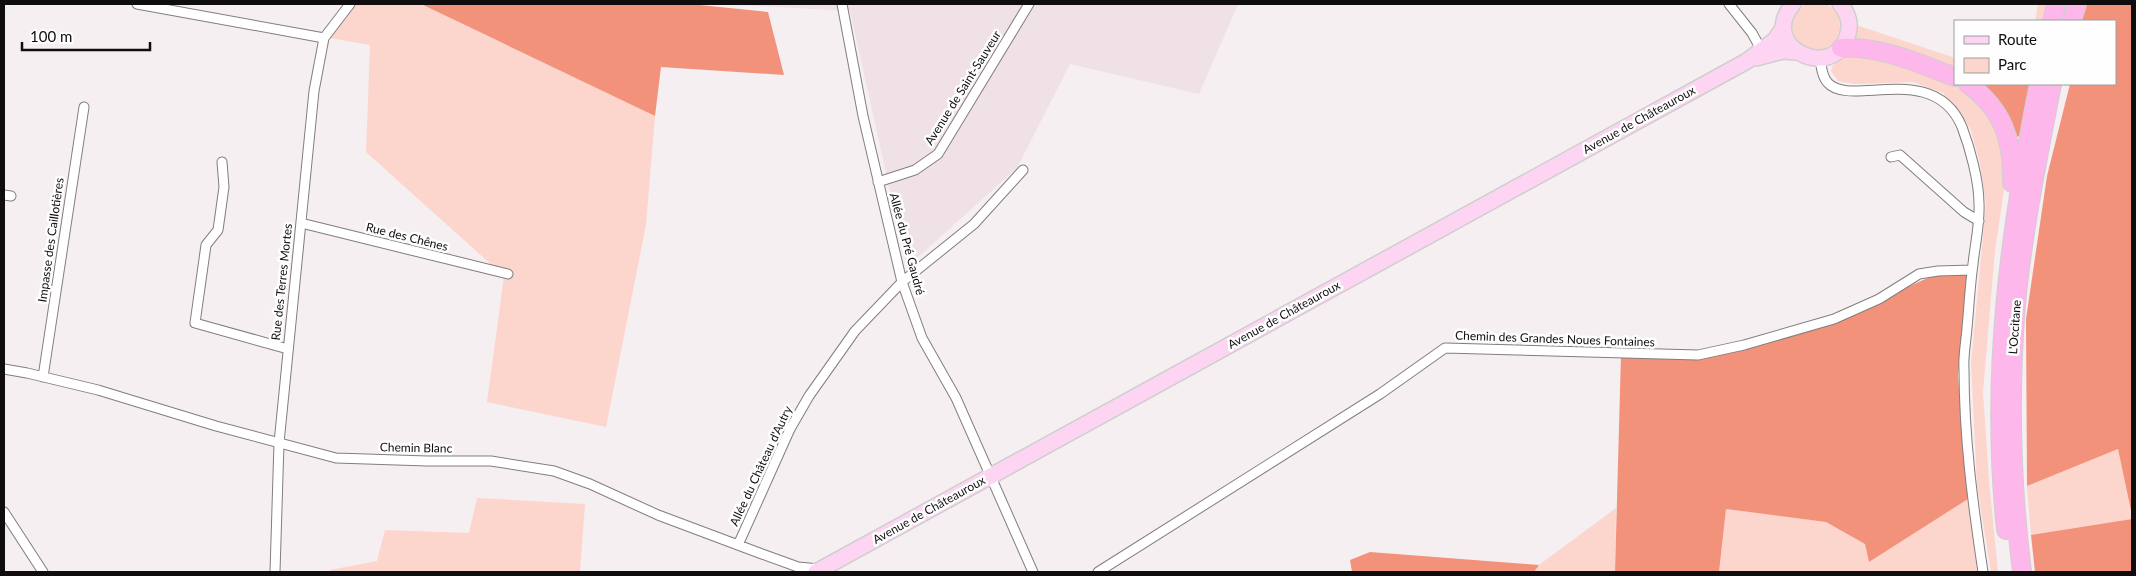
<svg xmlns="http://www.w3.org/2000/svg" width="2136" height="576" font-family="Lato,sans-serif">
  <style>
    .built { fill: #f0e1e6 }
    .green { fill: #fcd6cc }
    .forest { fill: #f3927b }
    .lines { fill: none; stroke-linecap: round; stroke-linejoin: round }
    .street-casing { stroke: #837d7f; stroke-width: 11 }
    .primary-casing { stroke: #cfcfcf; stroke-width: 18 }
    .highway-casing { stroke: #cfcfcf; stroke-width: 20 }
    .street { stroke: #fff; stroke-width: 9 }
    .primary { stroke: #fed4f3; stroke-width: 15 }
    .highway { stroke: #fdb7eb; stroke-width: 18 }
    .labels { text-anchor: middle; stroke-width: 5; stroke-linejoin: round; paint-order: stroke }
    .street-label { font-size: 12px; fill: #0f0d0e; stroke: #fefefe }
  </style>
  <rect width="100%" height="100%" fill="#f5eff1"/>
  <path class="built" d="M717,4H1238L1199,94L1070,64L1017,168L907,267L850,11Z"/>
  <path class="green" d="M1792 26a24 24 0 1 1 48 0a24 24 0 1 1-48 0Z
    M349,4H421L655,116L646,225L606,427L487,402L504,276L366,152L370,45L324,37Z
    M2038,4H2047L2043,21H2035Z
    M1856,25L1955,58V71L1851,43Z
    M1854,54L1879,58L1957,85L1981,104L1996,132L2004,155V190L1995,251L1983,392L1989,480L1998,572H1991L1977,485L1971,363L1986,204L1980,164L1971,130L1961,114L1943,93L1913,82L1855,84L1838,81L1831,71C1835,58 1842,56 1854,54Z
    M2118,449L2132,519L2031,535L2027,486Z
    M477,498L585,504L580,572H330V570L377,561L385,530L469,533Z
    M1968,499L1980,572H1719L1726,509L1826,522L1866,544L1869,562Z
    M1616,508L1615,572H1534L1539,565Z"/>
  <path class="forest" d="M421,4H690L768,12L784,75L661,67L655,116Z
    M2085,4H2132V516L2118,449L2027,486L2026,319L2047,176L2070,84H2115V21H2080Z
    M1978,84H2031L2020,136L2013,138Z
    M1968,268L1958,376L1968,499L1869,562L1865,544L1826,522L1726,509L1719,572H1615L1621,355L1702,350L1830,322L1932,276Z
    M2132,519V572H2035L2031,535Z
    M1370,552L1539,565L1534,572H1352L1350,560Z"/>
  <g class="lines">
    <g class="street-casing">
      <path id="street" d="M137,4L324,38
        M842,4L863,116L902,282L922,338L956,398L1033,572
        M1729,4L1752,33L1763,53
        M1820,58C1821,66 1822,77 1828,83C1850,108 1934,60 1962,127C1970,148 1979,181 1979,204C1980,224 1975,244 1973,264C1970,285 1969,307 1967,328C1966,342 1963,356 1964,369C1964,438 1973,505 1983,572
        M1891,157L1900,155L1964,212L1979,221
        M222,162L224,187L218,230L206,245L195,323L288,349
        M878,182L915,170L938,154L1029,4
        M4,195L11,196
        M301,223L508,274
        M4,369L27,373L98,390L216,426L336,458L427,461H491L554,471L590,484L658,515L762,554L798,567L820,569
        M43,377L84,107
        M4,512L43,572
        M738,545L790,429L809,396L855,331L902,282L974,224L1023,170
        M275,572L279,443L314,91L324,38L350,4
        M1098,572L1380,394L1445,348L1698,355L1744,345L1834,319L1879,299L1919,274L1938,271L1972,270"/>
    </g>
    <g class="primary-casing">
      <path id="primary" d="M1793,4C1755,50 1842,86 1849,28C1850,20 1846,10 1840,4
        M1756,58L1783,51L1796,52
        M816,572L1747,61L1775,40L1783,28"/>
    </g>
    <g class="highway-casing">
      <path id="highway" d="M2052,21L2056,4
        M2072,21L2077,4
        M1841,48C1879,45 1920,64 1955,77
        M1968,84C2003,110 2013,139 2012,183
        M2006,530C1990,376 2009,234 2039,84
        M2022,572C2011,483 2009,393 2016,304C2023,230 2038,157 2052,84"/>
    </g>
    <use href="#street" class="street"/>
    <use href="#primary" class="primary"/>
    <use href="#highway" class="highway"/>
  </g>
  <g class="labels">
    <g class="street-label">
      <text transform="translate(963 88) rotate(-58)" y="4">Avenue de Saint-Sauveur</text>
      <text transform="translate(1639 120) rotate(-29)" y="4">Avenue de Châteauroux</text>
      <text transform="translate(407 237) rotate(14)" y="4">Rue des Chênes</text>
      <text transform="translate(51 240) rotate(-82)" y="4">Impasse des Caillotières</text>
      <text transform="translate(907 244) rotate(75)" y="4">Allée du Pré Gaudré</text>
      <text transform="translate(282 282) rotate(-84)" y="4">Rue des Terres Mortes</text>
      <text transform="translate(1284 315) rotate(-29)" y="4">Avenue de Châteauroux</text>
      <text transform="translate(2015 327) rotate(-86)" y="4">L'Occitane</text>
      <text transform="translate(1555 339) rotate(2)" y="4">Chemin des Grandes Noues Fontaines</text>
      <text transform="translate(416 448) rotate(1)" y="4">Chemin Blanc</text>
      <text transform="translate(761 466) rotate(-65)" y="4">Allée du Château d'Autry</text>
      <text transform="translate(929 510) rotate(-29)" y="4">Avenue de Châteauroux</text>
    </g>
  </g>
  <rect width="2136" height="576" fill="none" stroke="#0f0d0e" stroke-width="10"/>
  <rect x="1954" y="20" width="162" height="65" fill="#fefefe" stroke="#9e9e9e"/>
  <rect x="1964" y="36" width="25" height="8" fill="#fed4f3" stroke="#9e9e9e"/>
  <text x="1998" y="45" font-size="15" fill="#0f0d0e">Route</text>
  <rect x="1964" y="58" width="25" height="15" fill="#fcd6cc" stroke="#9e9e9e"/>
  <text x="1998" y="70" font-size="15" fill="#0f0d0e">Parc</text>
  <path d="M22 42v8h128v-8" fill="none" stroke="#0f0d0e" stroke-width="2.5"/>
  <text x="30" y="42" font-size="15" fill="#0f0d0e" stroke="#fefefe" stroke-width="4" paint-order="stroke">100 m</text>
</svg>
